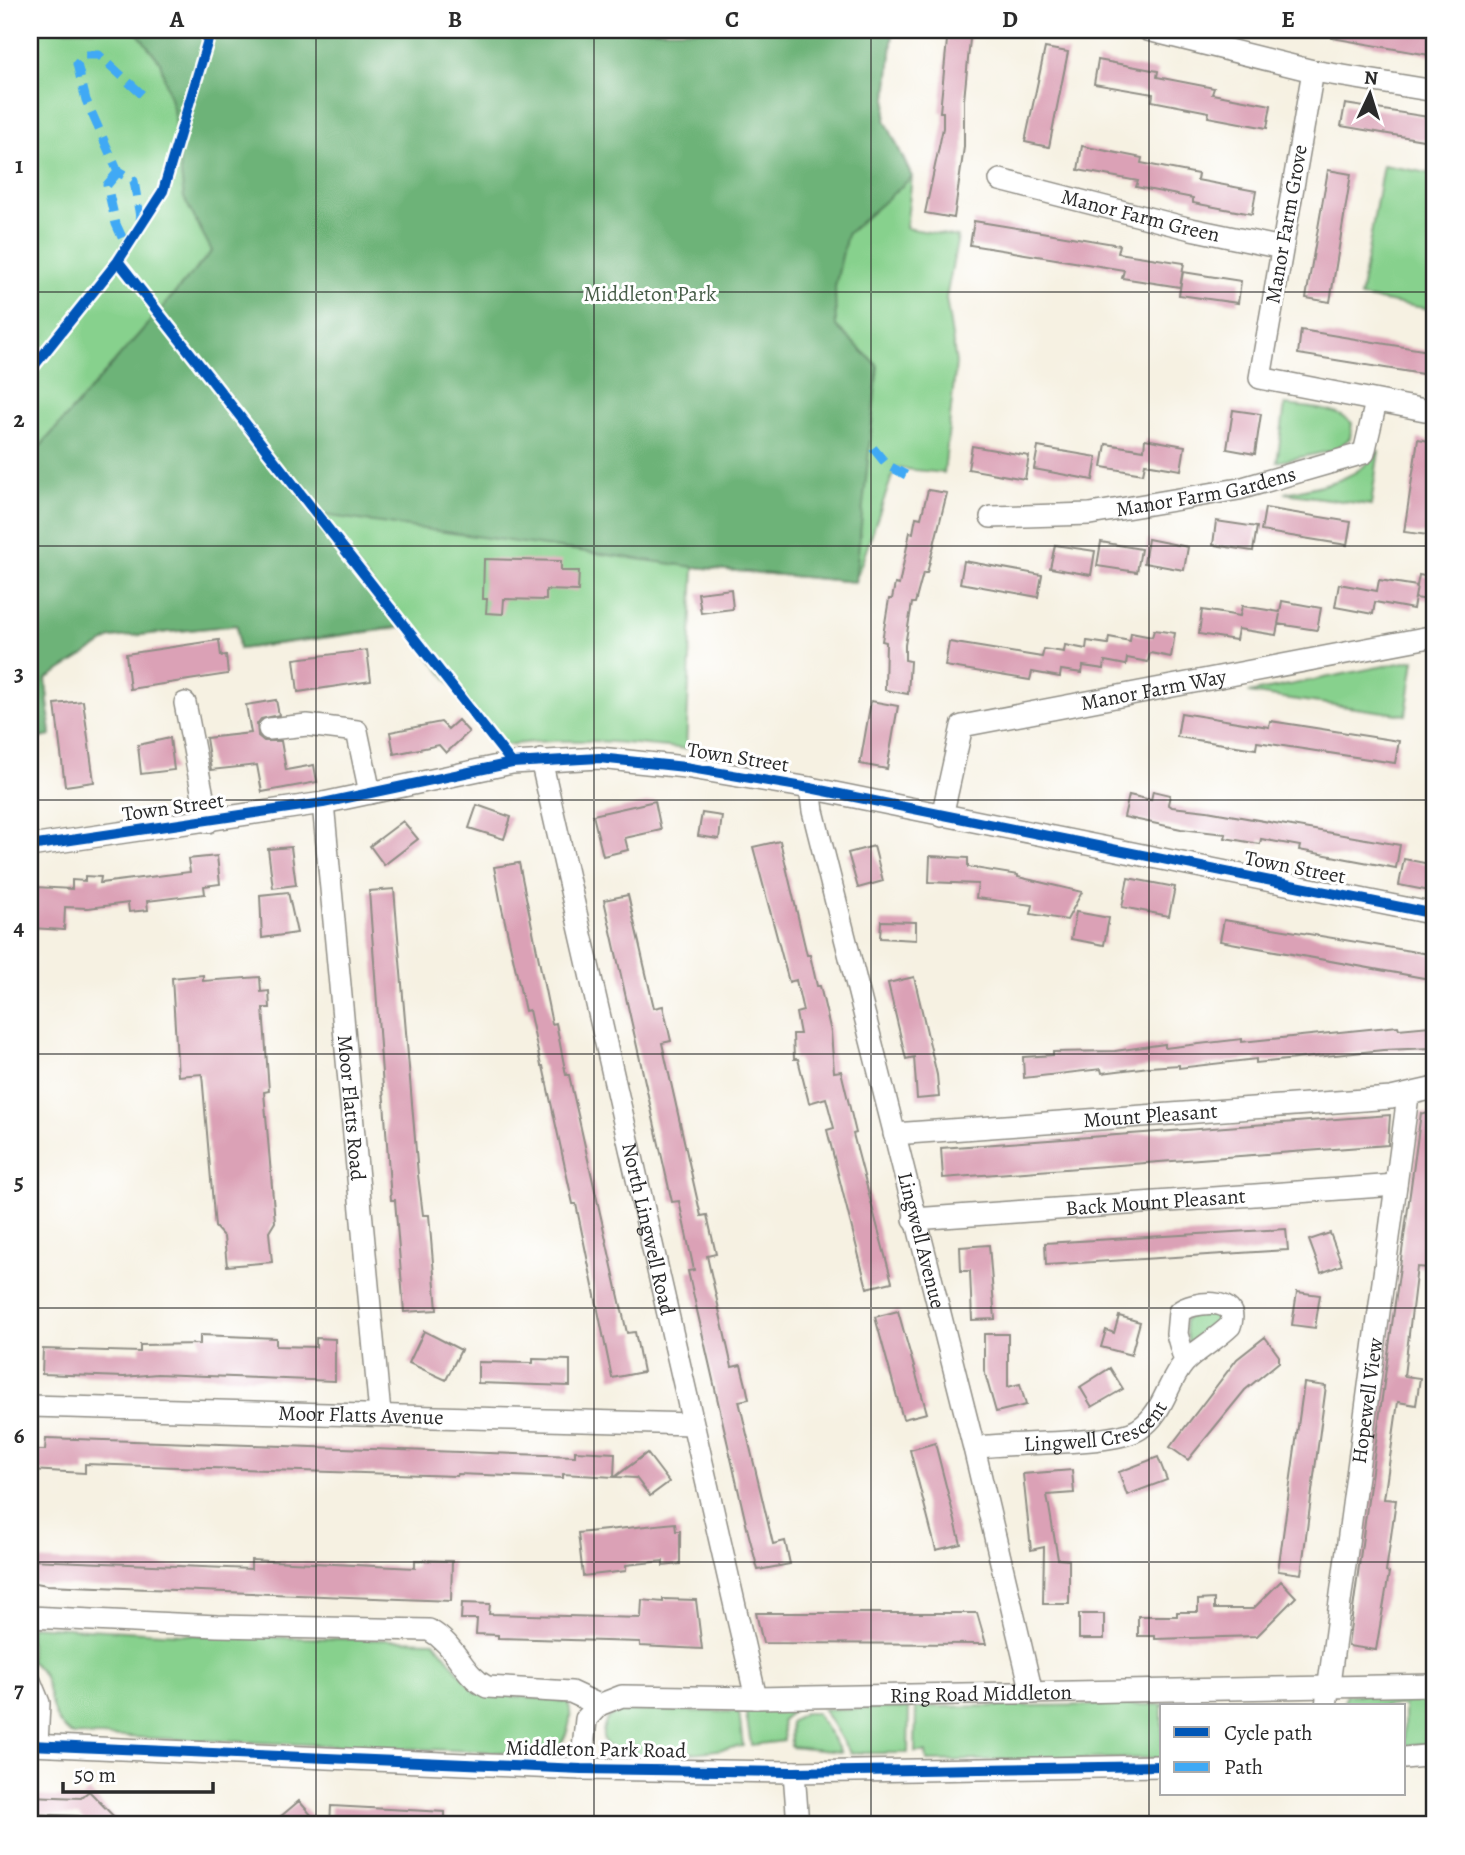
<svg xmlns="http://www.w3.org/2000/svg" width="1465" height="1855" font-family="Alegreya,serif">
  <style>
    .green { fill: #87d18d; stroke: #597e5c; stroke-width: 2 }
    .forest { fill: #6db378; stroke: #4c6f52; stroke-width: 2 }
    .building { fill: #dba1b6 }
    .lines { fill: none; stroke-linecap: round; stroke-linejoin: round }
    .minor-casing { stroke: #908e86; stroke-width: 24 }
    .minor { stroke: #fff; stroke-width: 21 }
    .quiet { stroke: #3fa9f5; stroke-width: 9; stroke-dasharray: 18 9; stroke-linecap: butt }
    .cycleway-casing { stroke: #fff; stroke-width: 15 }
    .cycleway { stroke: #0057b8; stroke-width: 10 }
    .grid { fill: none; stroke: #2b2b2b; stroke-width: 2; stroke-opacity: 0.55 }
    .labels { text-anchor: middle; stroke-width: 6; stroke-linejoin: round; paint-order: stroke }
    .street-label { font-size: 21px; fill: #2b2b2b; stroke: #fff }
    .park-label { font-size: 21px; fill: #475d48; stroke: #fff }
    .neatline { fill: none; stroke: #2b2b2b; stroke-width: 2.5 }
    .grid-label { font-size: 23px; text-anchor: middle; font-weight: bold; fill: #2b2b2b }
  </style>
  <rect width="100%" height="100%" fill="#fff"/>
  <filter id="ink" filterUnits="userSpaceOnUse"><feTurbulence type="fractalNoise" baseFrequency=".0143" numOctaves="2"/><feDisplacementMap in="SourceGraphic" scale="14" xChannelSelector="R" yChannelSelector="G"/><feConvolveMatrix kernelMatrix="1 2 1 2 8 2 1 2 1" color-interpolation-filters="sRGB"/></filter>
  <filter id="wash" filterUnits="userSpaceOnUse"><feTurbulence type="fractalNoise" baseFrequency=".00686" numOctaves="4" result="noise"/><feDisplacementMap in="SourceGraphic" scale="28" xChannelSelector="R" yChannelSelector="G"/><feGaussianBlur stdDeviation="1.57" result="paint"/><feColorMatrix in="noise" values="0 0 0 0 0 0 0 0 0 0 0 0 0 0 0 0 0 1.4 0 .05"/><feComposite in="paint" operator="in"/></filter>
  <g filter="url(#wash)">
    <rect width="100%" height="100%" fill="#f6f1e2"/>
    <path class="green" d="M30,30H893L885,120L912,177L906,228L958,237L946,298L956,363L944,473L895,468L855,582L694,567L686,749C620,742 566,736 499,746L406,627L239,649L237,625L111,638L46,679L51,736L30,740Z
      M1383,165L1435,174V310L1360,297Z
      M1285,405C1307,408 1335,407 1352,423L1350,438L1335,450L1277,462Z
      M1379,450L1371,505L1285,493C1321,485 1357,482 1379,450Z
      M1414,660L1406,715L1248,693Z
      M1194,1313L1217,1314L1221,1321L1189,1347L1184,1321Z
      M30,1626L220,1636L434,1641L475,1692L561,1701L568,1703C575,1719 564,1747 550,1754L73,1735C41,1718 59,1680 30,1661Z
      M1435,1691V1744L1404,1746V1706H1342L1347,1695Z
      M1290,1703L1299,1706H1162V1758L927,1761L926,1752H915L916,1707Z
      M745,1708H796L782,1720L784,1741L751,1745Z
      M909,1708L908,1753H850L823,1709Z
      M621,1710L739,1712L743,1746C719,1749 574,1778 608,1718Z
      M804,1713H816L841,1752L791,1747L790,1722Z"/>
    <path class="forest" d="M135,30H893L885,120L912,177L847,234L835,287L836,326L878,366L855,582L694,567L316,514L406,626L239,649L237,625L111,638L46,679L51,736L30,740V458L212,251L184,198L173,109L160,62Z"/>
    <g id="blocks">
      <path class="building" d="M948,30H969L970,39L964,100V147L954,218L925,213L943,128V112H940Z
        M1333,30H1415L1435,33V56L1332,38Z
        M1045,48L1068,52L1049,147L1025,142Z
        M1098,60L1158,71L1157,77L1214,88L1212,94L1271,105L1267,128L1208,117L1209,112L1152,101L1153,94L1094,84Z
        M1345,104L1435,118V142L1341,126Z
        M1082,146L1142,158L1141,163L1198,174L1197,180L1256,191L1252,214L1193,203V198L1136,187L1138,181L1078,170Z
        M1328,170L1351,174L1330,302L1306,298Z
        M974,221L1120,245L1118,253L1184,263L1180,287L1122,278L1124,270L970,245Z
        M1183,272L1241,281L1238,303L1179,295Z
        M1301,330L1435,352V376L1298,354Z
        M1233,410L1261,414L1255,454L1227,449Z
        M1145,439L1185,446L1181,470L1145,464L1143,474L1102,467L1106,444L1144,450Z
        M1418,439L1435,442V488L1428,535L1404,532Z
        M972,446L1029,456L1025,479L968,469Z
        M1038,447L1097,457L1093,480L1034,469Z
        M928,490L947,493L927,573H923L915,603H912L905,645V660L910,661L908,694L885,690L886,642L882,641L889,599H892L895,584L899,585L910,532L913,533L916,517L921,518Z
        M1265,508L1351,522L1347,545L1261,531Z
        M1216,521L1257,527L1253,551L1213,545Z
        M1148,539L1188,547L1184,570L1144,563Z
        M1101,542L1141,549L1137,572L1097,566Z
        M1055,545L1095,551L1091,575L1050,568Z
        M484,559L561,561V571H579L578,591L546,590V600L504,599L503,614L486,613L487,599H483Z
        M964,561L1042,575L1038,597L960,583Z
        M1419,575L1435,578V601L1415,598L1417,586L1413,609L1375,602L1373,614L1335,607L1339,584L1377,591L1379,580L1417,586Z
        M731,589L733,609L701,613L698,593Z
        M1282,601L1321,608L1317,630L1278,624L1280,614L1276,635L1238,629L1236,640L1199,634L1202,610L1240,616L1242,606L1280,612Z
        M1154,630L1175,633L1171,657L1150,653L1148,662L1127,658L1126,665L1105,661L1104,669L1083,666L1082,673L1061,670L1060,677L1032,672L1030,680L945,666L949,642L1042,657L1044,649L1064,652L1065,645L1086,649L1087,641L1108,644L1109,637L1130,641L1131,633L1152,637Z
        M219,640L221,656L226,655L228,674L130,689L126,654Z
        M367,650L371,681L298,692L294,659Z
        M276,700L279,715L261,719L257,724L258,736L264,741H281L286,770L314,765L317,782L262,792L257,765L211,770L206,738L251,733L246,705Z
        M83,701L94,782L65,786L55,704Z
        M871,701L898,706L887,769L860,764Z
        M1181,713L1269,727L1270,721L1399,741L1395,763L1257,742L1256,749L1177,737Z
        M458,720L469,732L446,753L439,745L394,754L390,732L441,722L448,729Z
        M170,738L174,770L141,774L138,745Z
        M1153,791L1170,795L1168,804L1172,807L1207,811L1400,845L1396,868L1299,850L1300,846L1261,839L1260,844L1225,838L1226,834L1181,829L1124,817L1129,795L1151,800Z
        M655,801L661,830L625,838L628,850L603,856L593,815Z
        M477,805L511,817L504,839L469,828Z
        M702,813L722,816L719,839L698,836Z
        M403,821L418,839L384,865L370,846Z
        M780,841L807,955H810L817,986H820L831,1032L834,1072L841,1071L856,1133L853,1134L892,1282L867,1288L827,1130L834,1128L826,1098L809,1103L798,1059H794L793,1034H800L796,1013L803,1011L796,980L789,982L753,847Z
        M874,846L883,881L858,888L848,853Z
        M291,847L296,885L273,888L268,849Z
        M217,856L220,884L204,886L205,894L147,901L148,910L129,912L128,903L88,908L65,907L64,930L32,928L35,887L72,889V880L85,881V876L101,877L100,883L190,872L188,859Z
        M930,856L968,858V867L1018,875V877L1082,892L1067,920L1031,914L1033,905L976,898L978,884L929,882Z
        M1404,859L1435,865V892L1399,885Z
        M519,863L552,1024L556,1023L566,1075H569L627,1333L635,1332L643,1372L612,1378L576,1204H573L543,1066H541L529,1010L525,1011L501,904L494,867Z
        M1128,878L1175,887L1169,916L1122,907Z
        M394,889L418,1175L423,1215H429L437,1310L404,1312L395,1200H391L369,891Z
        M288,892L297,933L262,938L260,895Z
        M628,895L654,1008L663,1006L671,1041L662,1043L701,1216L707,1215L716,1254L707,1256L732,1367L741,1365L746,1385L749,1399L739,1401L773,1544L785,1541L790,1564L758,1570L747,1528L688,1271L694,1270L679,1201L672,1202L604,900Z
        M1076,912L1109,918L1104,945L1071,939Z
        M1224,920L1435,955V980L1220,941Z
        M881,921L916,922V940L880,938Z
        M203,975V981L260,977L261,992L269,991L270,1008H263L269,1091L264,1092L275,1222L269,1232L272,1262L227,1266L224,1237L215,1227L202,1074L178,1076L172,978Z
        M914,977L937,1075L939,1097L917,1099L914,1057L906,1059L888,983Z
        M1398,1026L1399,1029L1430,1026L1432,1048L1383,1050L1256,1063V1059L1179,1068V1065L1149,1067L1102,1073L1101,1069L1024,1078L1023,1057L1053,1055V1052L1115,1051L1165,1044V1048L1242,1039V1042Z
        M1421,1113L1435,1115V1224L1430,1268L1417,1267L1404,1376L1420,1378L1416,1405L1398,1402L1384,1499L1396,1500L1386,1572L1389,1573L1376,1650L1348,1646Z
        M1390,1115L1388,1145L943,1178L941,1148Z
        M1286,1229L1288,1250L1046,1265L1045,1243Z
        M1330,1233L1342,1265L1321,1273L1309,1240Z
        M989,1245L995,1319L972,1320L970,1271H961L960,1247Z
        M1297,1292L1320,1295L1315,1328L1292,1325Z
        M898,1311L927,1413L903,1419L875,1317Z
        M1119,1316L1140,1322L1131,1355L1101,1347L1106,1330L1114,1333Z
        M424,1331L461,1350L446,1380L409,1363Z
        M984,1334H1008V1387L1020,1384L1026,1405L996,1412L984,1370Z
        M200,1335L276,1338V1346L316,1347V1338L335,1339V1381L157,1374L124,1377L42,1374L43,1349L140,1352V1345L200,1344Z
        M1265,1337L1279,1356V1362L1245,1390L1188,1460L1170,1447L1237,1359Z
        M533,1359L570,1360V1386L478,1383V1362L533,1363Z
        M1110,1368L1123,1389L1092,1407L1080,1387Z
        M1304,1383L1326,1386L1301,1574L1278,1571Z
        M46,1438L575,1456V1451L615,1453L614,1477L563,1474V1478L458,1474L457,1476L85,1464V1473L30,1470V1450H45Z
        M935,1443L961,1544L936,1550L910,1450Z
        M647,1453L669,1482L650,1496L636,1478L615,1477Z
        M1158,1457L1167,1480L1127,1495L1119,1472Z
        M1072,1470L1074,1493L1047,1495L1058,1559L1069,1560V1604H1043L1044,1547L1031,1550L1023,1474Z
        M675,1523L676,1531H680V1564L663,1566V1561L626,1565V1571L583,1576L578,1533Z
        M30,1560L251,1569V1560L415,1568V1560L452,1561L451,1601L47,1585L30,1582Z
        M1281,1581L1296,1597L1257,1636L1155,1639V1636H1138V1616H1177V1612H1198V1600L1214,1599V1609H1253Z
        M663,1599L696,1600L702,1649L640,1646V1642L498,1638V1635L476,1634L477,1619H461L462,1603L490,1604L489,1614L641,1618L642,1600L663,1602Z
        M756,1613H977L986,1644L763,1643Z
        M1079,1614H1104V1639H1079Z
        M89,1791L122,1825H87L79,1816L30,1814V1796L81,1798Z
        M299,1801L319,1824L274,1822Z
        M331,1806L445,1812V1825H330Z"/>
    </g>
  </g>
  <g filter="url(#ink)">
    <use href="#blocks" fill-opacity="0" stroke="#908e86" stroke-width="2"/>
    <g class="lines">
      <g class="minor-casing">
        <g id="minor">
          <path d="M1148,30L1313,71L1435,91"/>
          <path d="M1313,71L1260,378L1435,412"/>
          <path id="s1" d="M1000,180L1191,229L1282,248"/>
          <path id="s2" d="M991,517L1090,514L1239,489L1364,453L1376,402"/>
          <path d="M185,703L208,822"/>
          <path d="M269,729L307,725L357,731L370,793"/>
          <path id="s3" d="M541,760L756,1698"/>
          <path id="s4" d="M810,788L813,811L974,1448L1032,1693"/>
          <path id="s5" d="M323,803L380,1414"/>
          <path id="s6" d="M942,816L962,726L1435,636"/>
          <path d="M30,846L323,803L512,763L599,758L685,767L810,788L1435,914"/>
          <path id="s7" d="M894,1134L1391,1098L1435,1088"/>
          <path id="s8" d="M914,1219L1396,1185"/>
          <path id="s9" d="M30,1406L692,1424"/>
          <path id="s10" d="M974,1448C1013,1441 1113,1446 1139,1429C1164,1413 1166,1384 1184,1363C1194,1352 1217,1339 1230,1326C1242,1296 1192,1301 1179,1312L1177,1334L1185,1362"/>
          <path d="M30,1617L217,1626L429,1630C457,1645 462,1675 487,1687L571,1692L599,1705"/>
          <path d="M30,1681L39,1703L37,1745"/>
          <path id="s11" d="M1326,1706L1408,1096"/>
          <path d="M30,1745L581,1769L794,1772L1162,1766"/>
          <path d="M1404,1758L1435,1755"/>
          <path id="s12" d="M581,1769L586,1719L599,1705L622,1696L756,1698L1435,1685"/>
          <path d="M794,1772L798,1825"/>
        </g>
      </g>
      <use href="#minor" class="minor"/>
      <path class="quiet" d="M118,172L107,185L116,224L126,246
        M141,223L134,181L118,172L86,100L77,64L85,55H99L147,99
        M873,448L887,465L906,475"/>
      <g class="cycleway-casing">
        <path id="cycleway" d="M118,261L512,763
          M30,371L118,261L163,191L211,30
          M30,846L323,803L512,763L599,758L685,767L810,788L1435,914
          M30,1745L581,1769L794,1772L1162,1766"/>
      </g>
      <use href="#cycleway" class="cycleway"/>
    </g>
  </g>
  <path class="grid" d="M316,30V1825M594,30V1825M871,30V1825M1149,30V1825M30,292H1435M30,546H1435M30,800H1435M30,1054H1435M30,1308H1435M30,1562H1435"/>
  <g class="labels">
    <g class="street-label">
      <text dy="7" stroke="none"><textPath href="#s1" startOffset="145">Manor Farm Green</textPath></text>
      <text transform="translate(1286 224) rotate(-80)" y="7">Manor Farm Grove</text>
      <text dy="7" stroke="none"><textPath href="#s2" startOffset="217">Manor Farm Gardens</textPath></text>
      <text dy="7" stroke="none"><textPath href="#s6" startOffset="287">Manor Farm Way</textPath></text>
      <text transform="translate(738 757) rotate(9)" y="7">Town Street</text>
      <text transform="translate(173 807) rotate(-8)" y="7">Town Street</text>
      <text transform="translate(1295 867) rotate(11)" y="7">Town Street</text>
      <text dy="7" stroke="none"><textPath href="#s5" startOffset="306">Moor Flatts Road</textPath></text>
      <text dy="7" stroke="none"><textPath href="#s7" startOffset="257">Mount Pleasant</textPath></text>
      <text dy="7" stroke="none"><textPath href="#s8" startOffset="242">Back Mount Pleasant</textPath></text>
      <text dy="7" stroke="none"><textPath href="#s3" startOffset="481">North Lingwell Road</textPath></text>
      <text dy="7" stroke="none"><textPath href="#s4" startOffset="466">Lingwell Avenue</textPath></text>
      <text dy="7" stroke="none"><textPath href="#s11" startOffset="308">Hopewell View</textPath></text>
      <text dy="7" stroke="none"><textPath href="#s9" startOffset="331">Moor Flatts Avenue</textPath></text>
      <text dy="7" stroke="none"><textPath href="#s10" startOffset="126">Lingwell Crescent</textPath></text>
      <text dy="7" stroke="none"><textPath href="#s12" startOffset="453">Ring Road Middleton</textPath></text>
      <text transform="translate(596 1749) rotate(1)" y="7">Middleton Park Road</text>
    </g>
    <g class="park-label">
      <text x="650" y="301">Middleton Park</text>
    </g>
  </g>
  <rect width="1465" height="1855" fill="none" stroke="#fff" stroke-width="77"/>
  <rect x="1160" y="1704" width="245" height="91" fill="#ffffff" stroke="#aaaaaa" stroke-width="2"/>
  <rect x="1174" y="1727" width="35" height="10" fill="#0057b8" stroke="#aaaaaa" stroke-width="2"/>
  <text x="1224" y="1740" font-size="21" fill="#2b2b2b">Cycle path</text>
  <rect x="1174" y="1762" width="35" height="10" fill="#3fa9f5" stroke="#aaaaaa" stroke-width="2"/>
  <text x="1224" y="1774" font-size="21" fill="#2b2b2b">Path</text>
  <g transform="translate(1370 94) rotate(4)" stroke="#ffffff" stroke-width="5" paint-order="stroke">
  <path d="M0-5L12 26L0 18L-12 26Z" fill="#2b2b2b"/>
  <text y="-10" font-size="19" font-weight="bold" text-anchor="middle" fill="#2b2b2b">N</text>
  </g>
  <path d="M63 1782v10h150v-10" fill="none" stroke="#2b2b2b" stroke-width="3.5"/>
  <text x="74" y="1782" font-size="21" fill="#2b2b2b" stroke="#ffffff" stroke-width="5" paint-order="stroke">50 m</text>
  <rect x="38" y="38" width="1388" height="1778" class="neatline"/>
  <g class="grid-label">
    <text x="177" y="27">A</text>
    <text x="455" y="27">B</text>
    <text x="732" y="27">C</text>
    <text x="1010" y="27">D</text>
    <text x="1288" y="27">E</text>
    <text x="19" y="173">1</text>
    <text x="19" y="427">2</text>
    <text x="19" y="681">3</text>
    <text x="19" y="935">4</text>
    <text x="19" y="1189">5</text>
    <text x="19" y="1443">6</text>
    <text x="19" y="1697">7</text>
  </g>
</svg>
